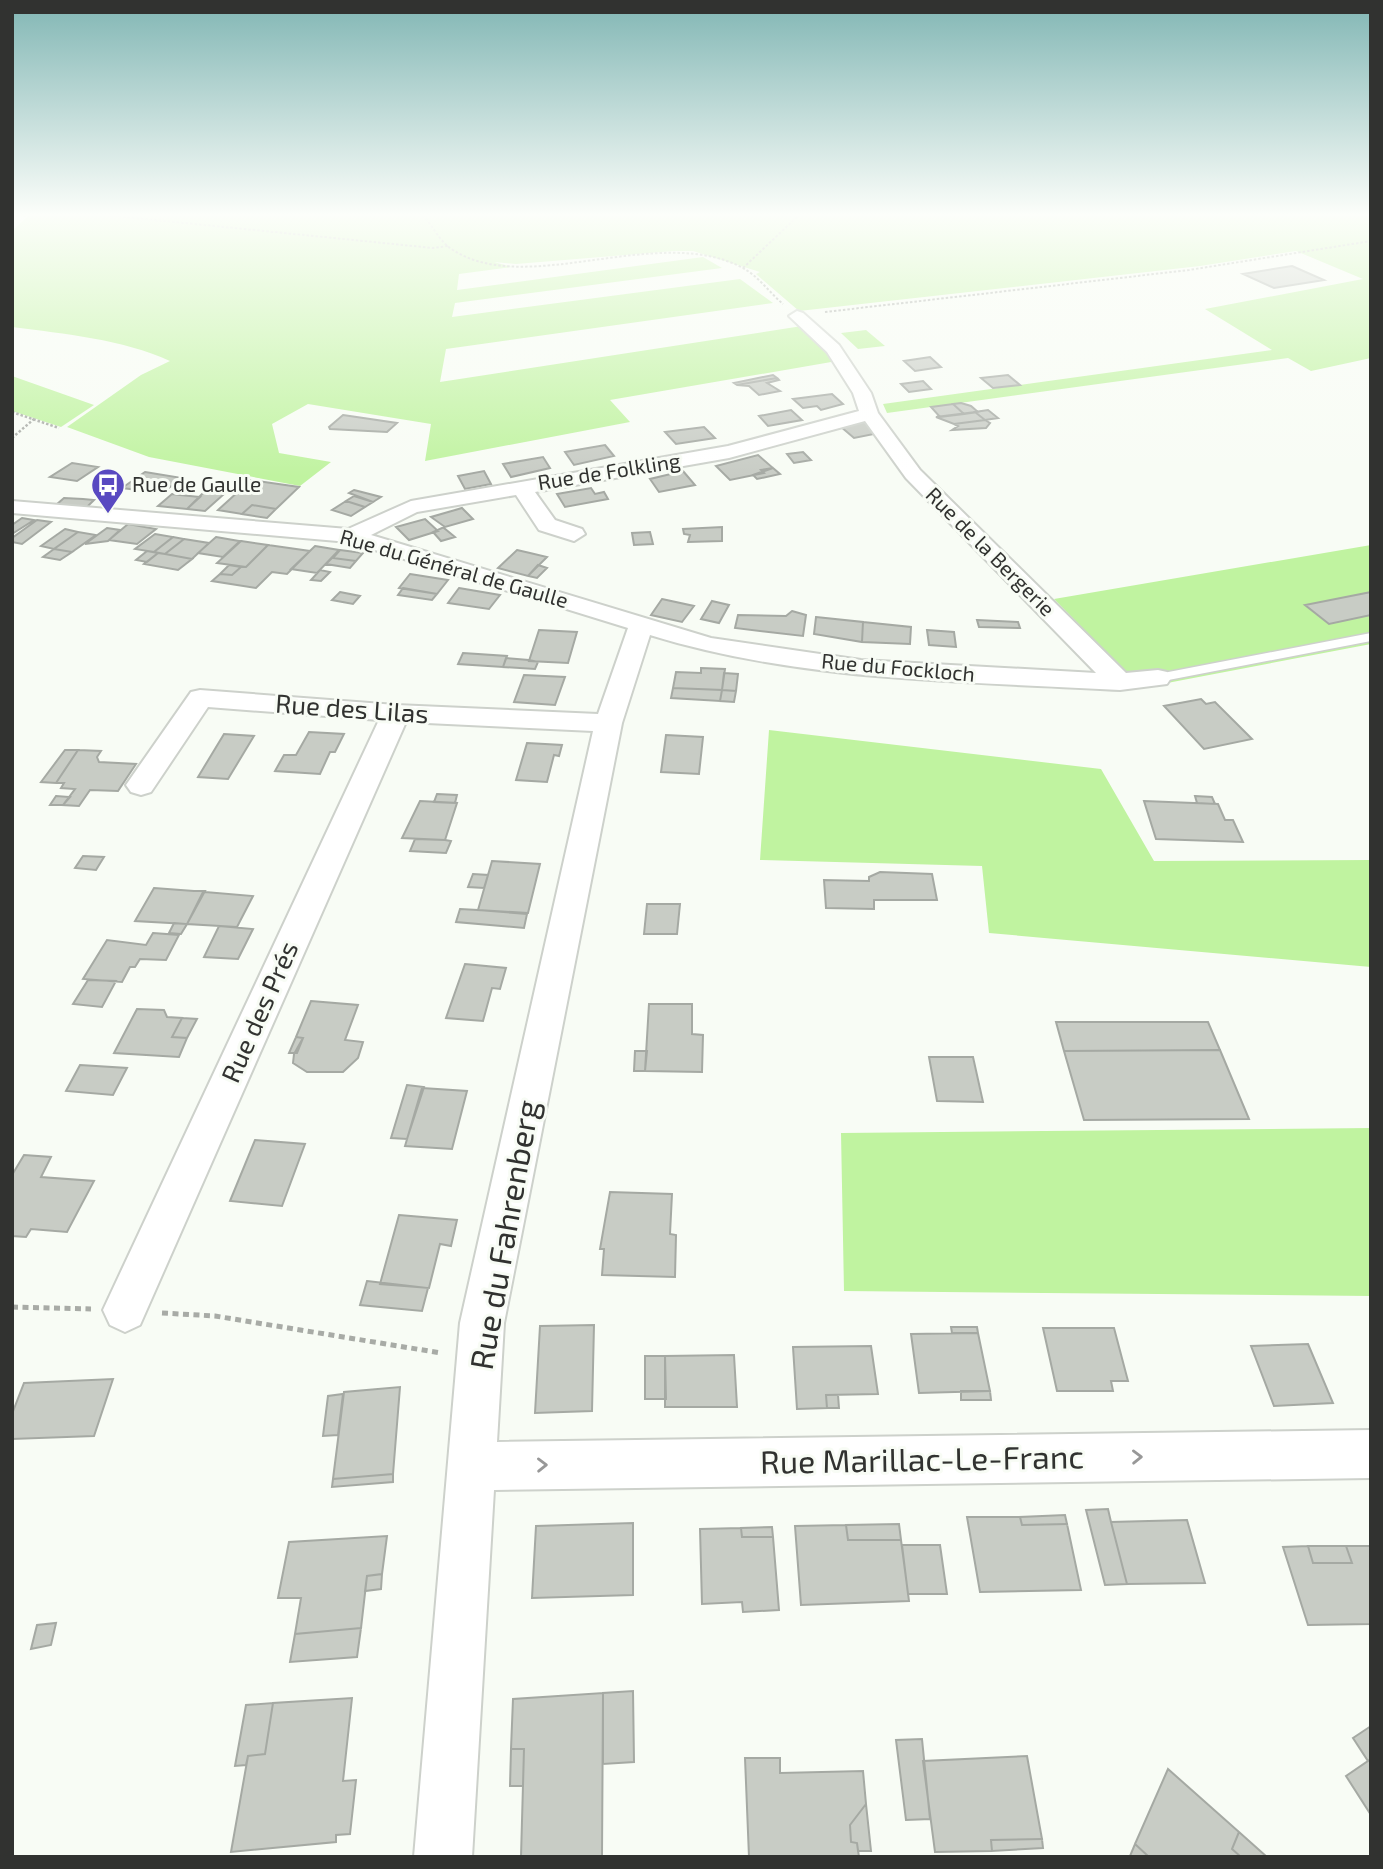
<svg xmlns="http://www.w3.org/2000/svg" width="1383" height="1869" font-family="'Exo 2',sans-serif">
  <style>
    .green { fill: #c0f3a0 }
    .building { fill: #c8ccc5; stroke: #a5a9a3; stroke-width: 2 }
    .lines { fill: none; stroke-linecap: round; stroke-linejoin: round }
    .lane-casing { stroke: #cdd1cb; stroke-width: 3 }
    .street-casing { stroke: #cdd1cb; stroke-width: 4 }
    .path-far2 { stroke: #a8aba6; stroke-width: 2; stroke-dasharray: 2.5 2; stroke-linecap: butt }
    .path-far1 { stroke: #a8aba6; stroke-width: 2.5; stroke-dasharray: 2.5 2; stroke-linecap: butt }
    .path { stroke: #a8aba6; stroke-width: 5; stroke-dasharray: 6 4.5; stroke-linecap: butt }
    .lane { fill: #fff; fill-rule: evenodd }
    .street { fill: #fff; fill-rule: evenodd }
    .oneway { stroke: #989898 }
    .labels { text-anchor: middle; stroke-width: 6; stroke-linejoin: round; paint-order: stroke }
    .far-street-label { font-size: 21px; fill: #313230; stroke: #f8fcf5 }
    .far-poi-label { font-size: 21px; fill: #313230; stroke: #f8fcf5; text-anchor: start }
    .street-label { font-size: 26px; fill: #313230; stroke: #f8fcf5 }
    .near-street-label { font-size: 32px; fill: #313230; stroke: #f8fcf5 }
  </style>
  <rect width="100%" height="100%" fill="#f8fcf5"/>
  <path class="green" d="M29,215H1371V358L1311,371L1288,358L887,413L883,404L1272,350L1205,309L1363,279L1296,251L1200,266L799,311L756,274L760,272L693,251H674L516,264L494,262L512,267L459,274L457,290L703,257L722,268L455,303L452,317L740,279L773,303L446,349L440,382L802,326L837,361L610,400L630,422L425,461L431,424L308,404L272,424L279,453L331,462L300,486L149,457L67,427L141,375L170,361C122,339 65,334 12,327V231Z
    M866,330L885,346L858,349L841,333Z
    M12,376L94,405L61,427L12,411Z
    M1371,545V644L1141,688L1054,599Z
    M769,730L1101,769L1154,861L1371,860V967L989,933L982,866L760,860Z
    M1371,1128V1296L844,1291L841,1133Z"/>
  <path class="building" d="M1292,266L1324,280L1274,288L1243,274Z
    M930,357L941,367L915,371L904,361Z
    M773,375L777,378L737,385L734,383Z
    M1008,375L1020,385L993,388L981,378Z
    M777,378L779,380L767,383L780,391L759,395L749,386L737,385Z
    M923,381L931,389L909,392L901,384Z
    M832,394L843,404L821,410L817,406L803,408L793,399Z
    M961,403L971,406L978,412L964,414L953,404Z
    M953,404L964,414L940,417L931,407Z
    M791,410L802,420L768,426L759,416Z
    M988,410L998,418L985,420L975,412Z
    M975,412L985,420L954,424L936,417Z
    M343,415L397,423L387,432L330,429L329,427Z
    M985,420L990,423L986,428L952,430L958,426L954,424Z
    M864,421L879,433L854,438L840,426Z
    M704,427L715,438L676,444L665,432Z
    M605,445L614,456L574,465L565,452Z
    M803,452L811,460L794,463L787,454Z
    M758,455L773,468L761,470L764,473L730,480L716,466Z
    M543,457L550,468L511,477L503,464Z
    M72,463L98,467L77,481L50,477Z
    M773,468L780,474L757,479L753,475Z
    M484,471L491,484L465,489L458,476Z
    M683,471L695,485L659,492L650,479Z
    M145,472L182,478L162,493L122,488Z
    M251,480L299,487L276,509L252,505L242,514L218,510Z
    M591,488L595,494L604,492L608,499L565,507L557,494Z
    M354,490L381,497L373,502L349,493Z
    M204,492L224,494L205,511L187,509Z
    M172,494L180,495L200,497L187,509L158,506Z
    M354,496L373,502L365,507L346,501Z
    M64,498L83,499L94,500L87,507L56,505Z
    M346,501L365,507L351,516L332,510Z
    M252,505L276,509L267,518L242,514Z
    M462,508L473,519L445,527L431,517Z
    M22,518L34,520L12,534V525Z
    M425,519L438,531L409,540L396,527Z
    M37,520L51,522L22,544L12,542V538Z
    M128,524L156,529L137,544L109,540Z
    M444,527V528L455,537L441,541L433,532Z
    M722,527V541L688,542L690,535L684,534L683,529Z
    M107,528L120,530L108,541L85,544Z
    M65,529L78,532L54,549L41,546Z
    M78,532L96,535L72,552L54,549Z
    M650,532L653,544L634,545L632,533Z
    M155,534L173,537L154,552L135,549Z
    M173,537L184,539L165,554L154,552Z
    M216,537L239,541H240L223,557L198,553Z
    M184,539L209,543L192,559L165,554Z
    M241,541L268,545L246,567L217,563Z
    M268,545L310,551L287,574L272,572L256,588L212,581L220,574L232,575L241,567H246Z
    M315,546L339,550L317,573L291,569Z
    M54,549L72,552L60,560L43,557Z
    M340,550L363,553L356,561L333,558Z
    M517,550L530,553L547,557L528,576L498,568Z
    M147,551L158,553L147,562L136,560Z
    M158,553L165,554L192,559L178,570L144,564Z
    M332,558H333L356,561L350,568L326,564Z
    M229,565L241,567L232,575L220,574Z
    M538,565L547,568L537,578L528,576Z
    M320,570L330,572L321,581L311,580Z
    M410,574L448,580L437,594L399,588Z
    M403,588L437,594L432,600L398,595Z
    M459,588L500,595L489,609L448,603Z
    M340,592L360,596L353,604L332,600Z
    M1371,592V615L1329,624L1305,605Z
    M662,599L694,606L682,622L651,615Z
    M712,601L729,605L719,623L701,619Z
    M792,611L806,615L803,636L735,628L738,615L786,616Z
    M816,617L863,622L862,642L814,634Z
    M977,620L1018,622L1020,628L979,627Z
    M863,622L911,627L910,644L862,642Z
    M539,630L577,632L568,663L529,661Z
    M927,630L954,632L956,647L929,645Z
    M463,653L507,656L503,667L458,664Z
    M506,658L529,660L538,662L535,669L503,667Z
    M701,668L725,669L722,690L673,688L676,672L701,673Z
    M724,673L738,674L736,691L722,690Z
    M524,675L565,677L555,705L514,702Z
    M673,688L722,690L720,701L671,698Z
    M722,690L736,691L734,702L720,701Z
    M1201,699L1206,704L1215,702L1252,739L1204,749L1164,706Z
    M309,732L344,734L335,752H330L320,774L275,771L284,755H296Z
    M224,734L254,736L228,779L198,777Z
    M666,735L703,737L699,774L661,772Z
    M527,743L562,745L559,756L554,755L547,782L516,780Z
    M65,750H78L56,783L41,782Z
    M78,750L101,751L97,757L99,762L136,764L118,791L90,790L79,806L63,805L75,789L61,788L64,783H56Z
    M437,794L457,795L455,803L434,802Z
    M56,796L70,797L63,805H50Z
    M1195,796L1212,797L1215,804L1197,803Z
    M420,801L457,803L445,840L402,838Z
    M1144,801L1218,804L1225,820H1233L1243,842L1156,839Z
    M415,839L445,840L451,841L446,853L410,851Z
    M83,856L104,857L96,870L75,868Z
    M492,861L540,864L528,913L478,910Z
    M880,872L932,874L937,900H874V909L826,908L824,880L869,881V877Z
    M473,874L488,875L484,888L468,887Z
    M154,888L194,891H205L187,924L135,921Z
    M203,892H205L253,896L237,927L187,924Z
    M647,904H680L677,934H644Z
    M460,909L478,910L527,914L524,928L456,922Z
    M174,923L187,924L181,934L169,933Z
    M219,926L253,929L238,959L204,957Z
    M153,933L179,935L166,960L140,959L135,967H130L122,982L83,979L107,940L146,945Z
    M465,964L506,968L500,989L492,988L483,1021L446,1018Z
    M88,980L116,981L102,1007L73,1004Z
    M311,1001L358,1005L345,1040L363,1042L358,1058L343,1072H307L293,1063L294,1054L303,1038L296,1037Z
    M649,1004H692V1034L703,1035L702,1072L645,1071Z
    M137,1009L164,1010L167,1017L182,1018L172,1037L187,1038L179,1057L114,1053Z
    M182,1018L197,1019L187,1038L172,1037Z
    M1056,1022H1208L1220,1050L1064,1051Z
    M296,1037L303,1038L297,1053H289Z
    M1220,1050L1249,1119L1084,1120L1064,1051Z
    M635,1051H647L645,1071H634Z
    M929,1057H973L983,1102L937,1101Z
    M80,1065L127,1068L113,1095L66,1091Z
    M407,1085L424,1087L407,1139L391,1138Z
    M422,1088L467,1091L452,1149L405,1146Z
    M255,1140L305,1144L282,1206L230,1201Z
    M24,1155L51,1157L41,1177L94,1181L67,1232L31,1229L26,1237L12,1236V1175Z
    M610,1192L672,1194L670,1234L676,1235L675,1277L602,1275L604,1249H600Z
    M399,1215L457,1220L451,1246L440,1244L429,1288L380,1284Z
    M367,1281L428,1288L422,1311L360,1305Z
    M594,1325L592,1411L535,1413L540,1326Z
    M951,1327H977L978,1333H952Z
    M1043,1328H1114L1128,1381H1111L1113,1391H1057Z
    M978,1333L990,1391L919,1393L911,1334Z
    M1308,1344L1333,1403L1274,1406L1251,1346Z
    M871,1346L878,1394L826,1395L827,1408L797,1409L793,1347Z
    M734,1355L737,1407H665V1356Z
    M645,1356H665L666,1399H645Z
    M113,1379L94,1436L12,1439V1414L24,1383Z
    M400,1387L393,1474L333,1479L344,1392Z
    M961,1391H990L991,1400H961Z
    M343,1394L338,1435L323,1436L328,1396Z
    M826,1395H838L839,1408H827Z
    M393,1474V1482L332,1487L333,1479Z
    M1108,1509L1111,1522L1127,1584L1105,1585L1086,1510Z
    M1065,1515L1067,1524L1022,1525L1020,1517Z
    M967,1517H1020L1022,1525L1067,1524L1081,1590L980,1592Z
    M1187,1520L1205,1583L1127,1584L1111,1522Z
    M633,1523V1595L532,1598L536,1526Z
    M899,1524L901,1540H848L846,1525Z
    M846,1525L848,1540H901L909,1601L801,1605L795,1526Z
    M772,1527L773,1537H742L741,1528Z
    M741,1528L742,1537H773L779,1610L743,1612L742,1602L702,1604L700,1529Z
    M387,1536L382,1574L367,1576L361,1628L295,1634L301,1598H278L289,1542Z
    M902,1545H940L947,1594H908Z
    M1308,1546L1313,1563H1352L1346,1546H1371V1624L1308,1625L1283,1547Z
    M1308,1546H1346L1352,1563H1313Z
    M382,1574L381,1589L365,1591L367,1576Z
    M56,1623L51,1645L31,1649L37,1625Z
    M361,1628L357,1657L290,1662L295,1634Z
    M633,1691L634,1762L603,1764V1693Z
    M603,1693L602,1857H521L524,1749H511L513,1699Z
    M352,1698L343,1781L356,1780L350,1834L336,1835V1842L231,1852L248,1756L265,1754L273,1703Z
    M273,1703L265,1754L248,1756L246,1765L235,1766L246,1705Z
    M1371,1726V1759L1368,1761L1353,1738Z
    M922,1739L930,1819L906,1820L896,1740Z
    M511,1749H524L523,1786H510Z
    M1027,1756L1042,1839L991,1840L992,1851L935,1852L923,1761Z
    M745,1758H780V1773L863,1771L866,1804L850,1825L851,1842L857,1843L859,1857H749Z
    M1371,1759V1815L1346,1776Z
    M1168,1769L1239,1832L1232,1849L1241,1857H1149L1135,1844Z
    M866,1804L871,1851H858L857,1843L851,1842L850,1825Z
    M1239,1832L1267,1857H1241L1232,1849Z
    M1042,1839L1043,1848L992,1851L991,1840Z
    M1135,1844L1149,1857L1130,1856Z"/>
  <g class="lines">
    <g class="lane-casing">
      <path id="lane" d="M1371,633V641L1158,682L1152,678L1158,674Z"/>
    </g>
    <g class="street-casing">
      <path id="street" d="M797,311L803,313L839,345L871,393L878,413L920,470L1126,673L1158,670L1167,672L1171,678L1167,684L1120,690C963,681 802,682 650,635L622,723L504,1323L497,1442L1371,1430V1478L494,1490L472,1857H414L460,1323L593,731L406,722L140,1325L125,1332L110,1325L103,1310L110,1295L379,720L208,707L151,792L141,795L131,792L126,785L191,692L200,690L396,705L598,714L628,628L349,542L12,513V501L348,529L411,501L728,446L859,411L853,393L827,352L789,316ZM865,421L906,478L1096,673L861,660L711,638L371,535L417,512L516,495L539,530L574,541L585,534L582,529L555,520L535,492L729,458Z"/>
    </g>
    <path class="path-far2" d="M105,215L433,248L448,246
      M423,215C432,225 439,240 450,248C524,300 657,222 743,268C758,276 770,293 783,304
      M743,268L799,215
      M825,312L1189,270L1371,241"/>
    <path class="path-far1" d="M12,412L59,428
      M12,438L34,419"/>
    <path class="path" d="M12,1307L91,1309
      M162,1313L215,1316L441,1353"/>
    <use href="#lane" class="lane"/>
    <use href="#street" class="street"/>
  </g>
  <defs><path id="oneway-chevron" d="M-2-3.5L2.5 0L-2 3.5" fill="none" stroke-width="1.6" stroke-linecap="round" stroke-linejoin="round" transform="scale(1.75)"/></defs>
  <g class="oneway">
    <use href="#oneway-chevron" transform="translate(1137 1457) rotate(-1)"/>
    <use href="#oneway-chevron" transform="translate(542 1465) rotate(-1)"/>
  </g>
  <linearGradient id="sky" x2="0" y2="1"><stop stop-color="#81b6b4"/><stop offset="0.45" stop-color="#fcfefa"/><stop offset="1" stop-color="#fcfefa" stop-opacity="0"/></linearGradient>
  <rect width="1383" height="477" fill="url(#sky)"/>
  <defs>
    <g id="bus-pin" transform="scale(1.75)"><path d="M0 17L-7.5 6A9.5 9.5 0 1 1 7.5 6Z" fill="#5949c1" stroke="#f8fcf5"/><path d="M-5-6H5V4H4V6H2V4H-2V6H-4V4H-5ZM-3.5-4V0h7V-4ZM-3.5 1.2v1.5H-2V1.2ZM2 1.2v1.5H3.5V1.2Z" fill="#fff"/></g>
  </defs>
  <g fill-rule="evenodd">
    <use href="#bus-pin" x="108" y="485"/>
  </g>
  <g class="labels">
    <g class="far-street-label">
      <text transform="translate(609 472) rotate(-9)" y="7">Rue de Folkling</text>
      <text transform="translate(990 552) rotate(45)" y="7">Rue de la Bergerie</text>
      <text transform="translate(454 569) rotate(16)" y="7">Rue du Général de Gaulle</text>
      <text transform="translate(898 668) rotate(5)" y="7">Rue du Fockloch</text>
    </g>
    <g class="far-poi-label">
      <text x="132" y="492">Rue de Gaulle</text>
    </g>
    <g class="street-label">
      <text transform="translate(352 709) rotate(4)" y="9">Rue des Lilas</text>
      <text transform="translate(260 1012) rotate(-66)" y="9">Rue des Prés</text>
    </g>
    <g class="near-street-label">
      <text transform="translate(505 1235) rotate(-80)" y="11">Rue du Fahrenberg</text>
      <text transform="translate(922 1460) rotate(-1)" y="11">Rue Marillac-Le-Franc</text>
    </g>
  </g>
  <rect width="1383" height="1869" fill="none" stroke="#313230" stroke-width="28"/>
</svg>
